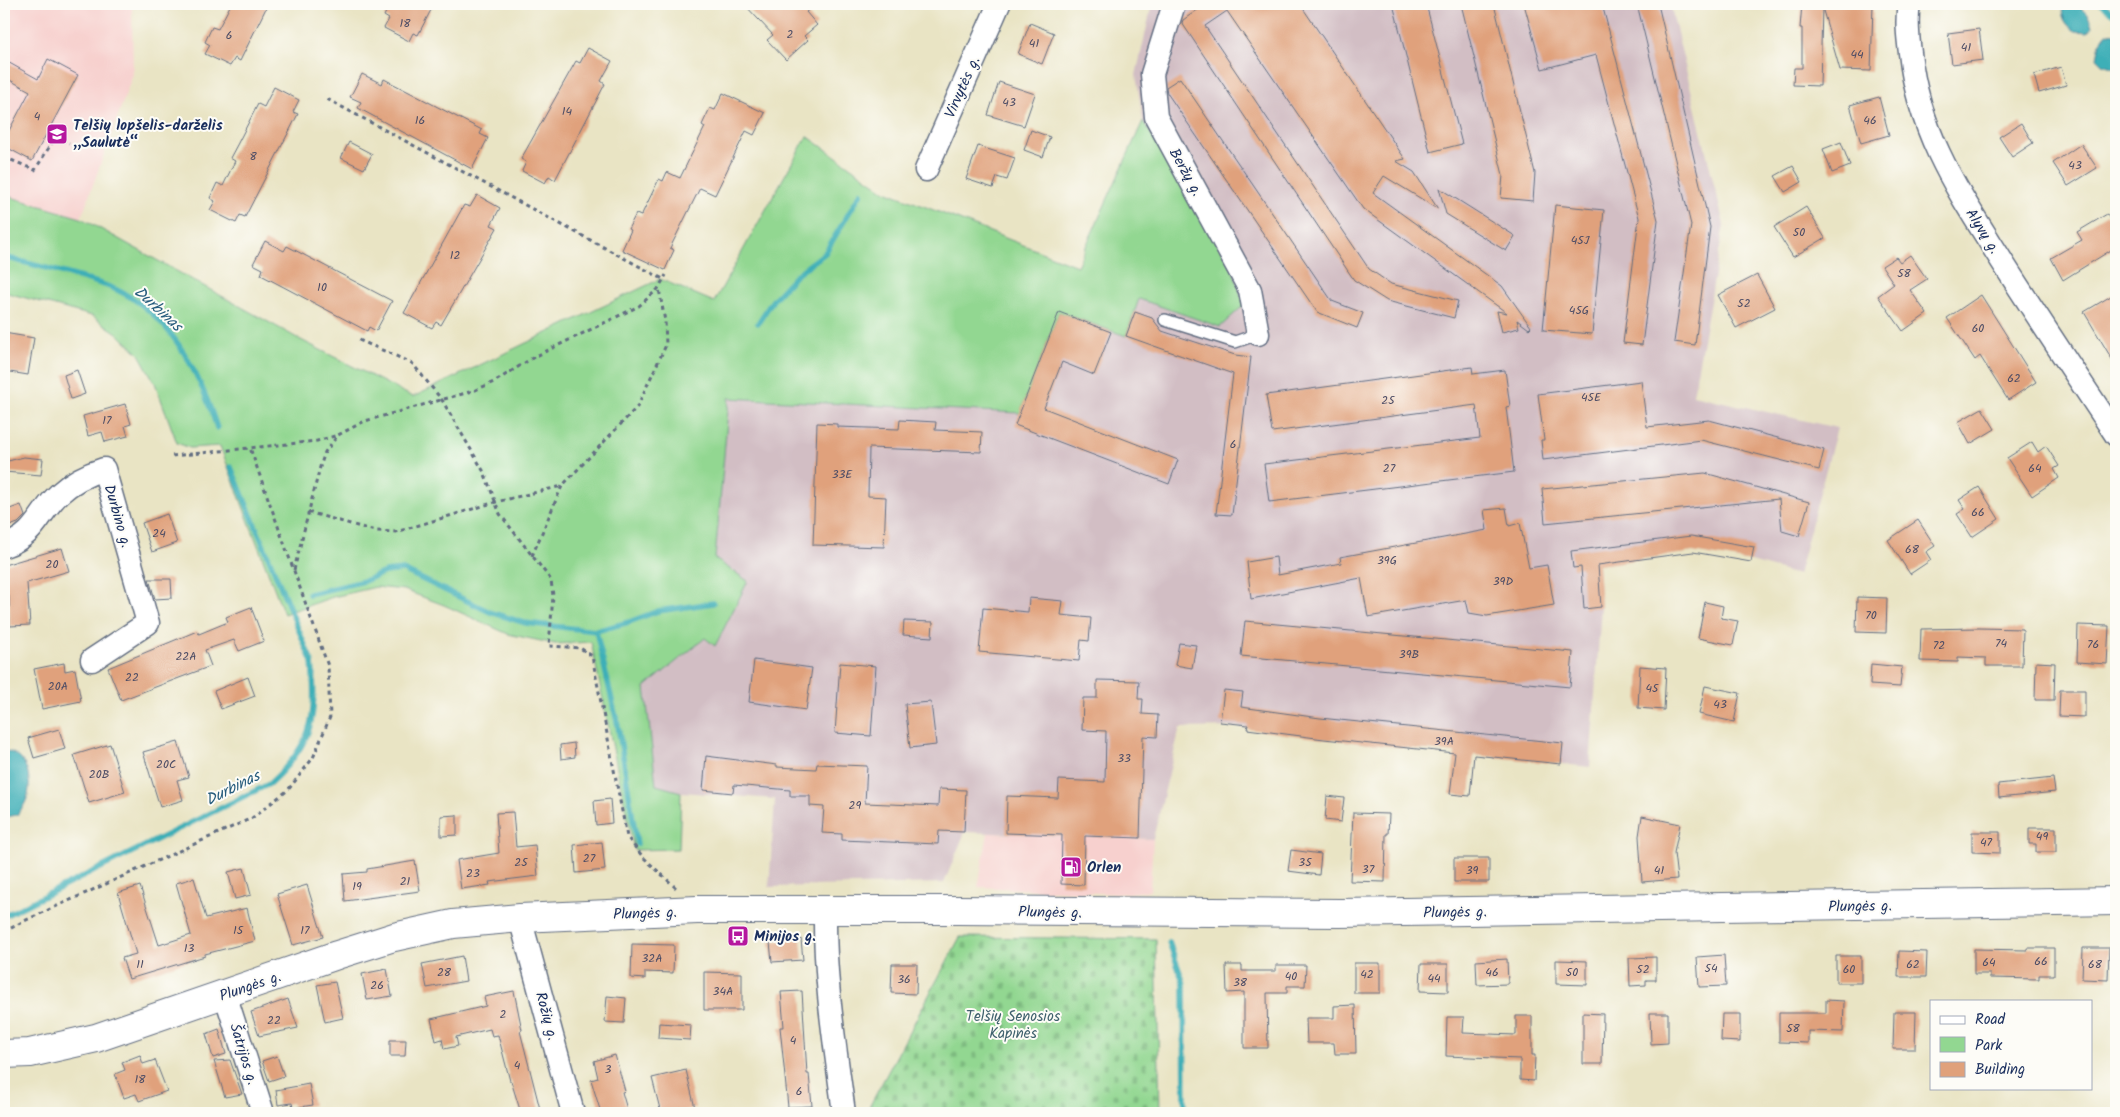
<svg xmlns="http://www.w3.org/2000/svg" width="2120" height="1117" font-family="Kalam,sans-serif">
  <style>
    .built { fill: #f7d0ce }
    .industrial { fill: #d2bec4 }
    .green { fill: #92d791; stroke: #568378 }
    .cemetery { fill: url(#cemetery-stones); stroke: #568378 }
    .water { fill: #3eafb7; stroke: #2c6f8a }
    .lines { fill: none; stroke-linecap: round; stroke-linejoin: round }
    .stream { stroke: #3eafb7; stroke-width: 5.5 }
    .building { fill: #e0a17b }
    .service-casing { stroke: #636e82; stroke-width: 14 }
    .minor-casing { stroke: #636e82; stroke-width: 25 }
    .secondary-casing { stroke: #636e82; stroke-width: 30 }
    .path { stroke: #636e82; stroke-width: 3; stroke-dasharray: 4 4; stroke-linecap: butt }
    .service { stroke: #fff; stroke-width: 11 }
    .minor { stroke: #fff; stroke-width: 22 }
    .secondary { stroke: #fff; stroke-width: 28 }
    .labels { text-anchor: middle; stroke-width: 4; stroke-linejoin: round; paint-order: stroke }
    .number-label { font-size: 12px; fill: #4c4c65 }
    .street-label { font-size: 15px; fill: #1b2f5e; stroke: #fdfcf7 }
    .poi-label { font-size: 15px; font-weight: bold; fill: #1b2f5e; stroke: #fdfcf7; text-anchor: start }
    .park-label { font-size: 15px; fill: #3f616d; stroke: #fdfcf7 }
    .water-label { font-size: 16px; font-style: italic; fill: #275c7d; stroke: #fdfcf7 }
  </style>
  <defs>
    <pattern id="cemetery-stones" width="16" height="16" patternUnits="userSpaceOnUse" patternTransform="scale(1.25)"><rect width="16" height="16" fill="#92d791"/><path d="M2 7V4a2 2 0 0 1 4 0v3zM10 15v-3a2 2 0 0 1 4 0v3z" fill="#7db97f"/></pattern>
  </defs>
  <rect width="100%" height="100%" fill="#fdfcf7"/>
  <filter id="ink" filterUnits="userSpaceOnUse"><feTurbulence type="fractalNoise" baseFrequency=".02" numOctaves="2"/><feDisplacementMap in="SourceGraphic" scale="10" xChannelSelector="R" yChannelSelector="G"/><feConvolveMatrix kernelMatrix="1 2 1 2 8 2 1 2 1" color-interpolation-filters="sRGB"/></filter>
  <filter id="wash" filterUnits="userSpaceOnUse"><feTurbulence type="fractalNoise" baseFrequency=".0096" numOctaves="4" result="noise"/><feDisplacementMap in="SourceGraphic" scale="20" xChannelSelector="R" yChannelSelector="G"/><feGaussianBlur stdDeviation="1.12" result="paint"/><feColorMatrix in="noise" values="0 0 0 0 0 0 0 0 0 0 0 0 0 0 0 0 0 1.4 0 .05"/><feComposite in="paint" operator="in"/></filter>
  <g filter="url(#wash)">
    <rect width="100%" height="100%" fill="#e9e4c4"/>
    <path class="built" d="M4,4H132L133,74L81,218L4,195Z
      M988,833L1153,839L1150,891L1117,894L978,887Z"/>
    <path class="industrial" d="M1152,4H1670L1724,225L1693,395L1837,428L1798,575L1751,562L1693,552L1598,565L1601,607L1590,767L1324,739L1240,727L1180,728L1153,839L965,832L944,883L769,887L775,799L682,792L656,786L644,687L705,638L715,646L748,581L715,559L729,398L1020,413L1059,312L1126,336L1139,299L1220,327L1232,267L1143,121L1136,75Z"/>
    <path class="green" d="M1143,121L1232,267L1244,305L1220,327L1139,299L1126,336L1059,312L1020,413L729,398L715,559L748,581L715,646L705,638L645,687L656,785L681,792L679,849L634,850L591,642L555,644L508,634L444,605L404,590L376,587L333,597L284,614L220,446L190,448L177,443L155,383L139,354L117,333L92,316L4,292V195L81,218L299,339L413,397L660,279L714,302L807,136L885,191L1077,266Z"/>
    <path class="cemetery" d="M960,937L1156,939L1160,1113H866Z"/>
    <path class="water" d="M2065,4C2079,4 2090,13 2092,27L2088,32C2085,31 2079,32 2076,31C2066,27 2058,12 2065,4Z
      M2107,33L2116,34V68L2103,64L2097,58L2100,42Z
      M4,751C27,752 34,782 26,801C24,806 20,811 17,815L5,817Z"/>
    <g class="lines">
      <path class="stream" d="M2100,4L2116,15
        M4,257C38,266 73,274 107,286C167,307 199,371 217,428
        M758,323L773,300L796,275L825,253L861,193
        M309,594L364,581L385,572L403,570L490,612L525,623L596,631L629,622L658,611L713,603
        M596,631L618,726L637,844
        M4,916L269,784C313,744 317,719 312,662L231,467
        M1169,942L1184,984L1185,1113"/>
    </g>
    <g id="blocks">
      <path class="building" d="M231,4H268L240,61L235,58L230,66L205,54L210,45L205,42L212,27L218,29Z
        M390,4H428L426,8L431,10L418,35L413,33L409,41L384,28L389,19L384,16Z
        M744,4H816L806,12L817,25L804,36L808,40L786,60L767,40L773,35Z
        M1206,4H1300L1405,159L1396,161L1414,172L1438,209L1384,176L1373,193L1502,286L1531,327L1529,329L1517,320L1519,328L1502,332L1497,311L1507,313L1363,209L1227,11L1205,26L1369,269L1391,284L1458,301L1454,318L1387,301L1354,280L1182,23L1183,20Z
        M1393,4H1426L1462,144L1430,152Z
        M1461,4H1494L1535,173L1533,201L1501,198L1503,175Z
        M1524,4H1602L1658,220L1642,345L1623,343L1639,218L1596,55L1542,69Z
        M1637,4H1658L1710,227L1695,345L1674,342L1691,225Z
        M1802,4H1873L1871,71L1840,70L1822,7L1820,86L1793,85L1794,68H1802V28H1800Z
        M1030,23L1054,33L1042,64L1018,54Z
        M1979,29L1983,60L1952,64L1948,33Z
        M588,48L612,61L601,81L605,84L555,180L549,176L545,183L522,171L526,162L521,159L576,61L580,63Z
        M48,59L78,75L32,161L4,146V140L30,91L4,77V60L38,79Z
        M2061,67L2066,85L2039,93L2034,75Z
        M362,74L382,84L384,79L482,130L480,134L488,138L472,169L358,108L361,102L350,97Z
        M1180,78L1332,301L1363,313L1357,328L1317,312L1167,93L1166,87Z
        M999,82L1035,94L1024,126L988,115Z
        M274,87L299,100L293,112L298,114L245,217L240,215L236,223L210,210L215,201L210,198L217,183L223,186L235,161L230,158L238,143L258,104L264,107Z
        M723,93L765,113L754,135L746,131L715,195L700,188L670,248L674,250L665,270L622,250L631,230L628,229L636,214L641,216L659,179L663,181L667,172L680,178L705,127L702,125L710,108L715,110Z
        M1879,97L1889,135L1861,143L1850,105Z
        M2021,123L2033,143L2012,157L1999,137Z
        M1031,130L1050,137L1043,157L1024,150Z
        M349,142L372,154L364,169L341,158Z
        M1841,142L1850,166L1832,173L1823,149Z
        M2081,144L2097,168L2068,186L2053,163Z
        M978,146L1015,158L1007,180L997,177L993,188L966,179Z
        M1793,166L1802,182L1785,192L1775,176Z
        M1439,188L1515,236L1506,251L1446,214Z
        M477,195L500,208L491,225L497,228L441,325L436,322L432,328L404,313L464,205L470,207Z
        M1555,205L1604,210L1592,334L1543,330Z
        M1806,207L1825,238L1793,257L1774,227Z
        M2107,214L2116,230V247L2063,280L2051,258L2082,240L2077,232Z
        M265,241L284,251L287,246L392,301L376,331L369,327L367,331L261,275L263,269L253,264Z
        M1910,255L1927,279L1910,290L1927,314L1903,331L1878,296L1894,284L1882,266L1896,257L1900,262Z
        M1757,275L1775,308L1736,328L1718,295Z
        M2116,293V366L2084,312Z
        M1981,295L2036,382L2008,400L1980,356L1975,360L1947,318Z
        M1059,312L1111,332L1094,375L1062,362L1044,408L1178,460L1169,484L1015,425Z
        M1135,312L1152,318L1162,331L1235,355L1251,357L1232,515L1216,514L1233,374L1126,336Z
        M4,333L34,338L28,375L4,371Z
        M1472,367L1473,374L1505,370L1510,406L1506,407L1514,472L1269,502L1264,464L1480,438L1476,405L1272,432L1266,395Z
        M77,370L85,394L71,399L64,375Z
        M1641,381L1647,427L1709,420L1824,450L1819,470L1701,440L1543,460L1541,440H1544L1538,394Z
        M125,404L131,424L125,426L128,436L105,442L102,432L88,436L83,416Z
        M1982,408L1995,429L1970,444L1958,422Z
        M900,420L936,422L935,430L982,432L981,452L869,448L868,496L886,497L884,547L813,545L817,423L837,424V427L899,429Z
        M2032,442L2038,452L2046,446L2059,466L2054,469L2059,478L2032,496L2007,458Z
        M24,457L43,459L41,475L4,472V462Z
        M1705,473L1809,502L1799,536L1782,531L1779,499L1545,523L1542,489Z
        M1979,487L1999,519L1972,537L1957,514L1965,509L1959,500Z
        M21,505L25,516L18,523L4,528V511Z
        M1506,508L1509,526L1520,523L1529,568L1547,565L1554,605L1487,616L1469,613L1466,600L1368,617L1361,578L1251,599L1247,562L1276,557L1278,575L1341,563L1340,557L1487,530L1484,510Z
        M167,514L177,543L152,552L142,523Z
        M1918,520L1935,546L1926,552L1931,560L1910,574L1888,540Z
        M1691,536L1754,547L1751,562L1693,552L1598,565L1601,607L1584,609L1581,567L1573,568L1571,551Z
        M62,548L69,571L27,583L30,625L10,626L9,596L4,597V565Z
        M149,579H171L172,598L155,599Z
        M1857,597L1887,598L1886,633L1856,632Z
        M1029,598L1063,601L1061,615L1091,618L1089,641L1081,640L1079,661L979,652L983,608L1028,612Z
        M1705,602L1723,606L1721,618L1738,621L1733,645L1698,638Z
        M251,607L264,641L239,651L234,640L205,650L211,666L121,700L108,668L197,631L199,634L228,622L226,617Z
        M904,621L933,622L932,637L903,635Z
        M1245,621L1573,652L1570,687L1241,656Z
        M2078,625L2109,626L2107,664L2077,662Z
        M1979,628L2023,629L2022,666H1986V658L1958,657V662L1920,661L1921,629Z
        M1179,643L1196,645L1192,668L1175,665Z
        M754,660L812,668L806,710L749,702Z
        M2036,662L2055,663L2054,700H2035Z
        M64,663L65,671L75,669L81,701L42,709L34,669Z
        M840,663L876,666L871,736L835,733Z
        M1871,664L1902,667L1900,687L1870,685Z
        M1640,666L1666,668L1664,710L1638,708Z
        M248,677L255,696L221,709L214,691Z
        M1097,680L1139,681L1138,699H1143L1142,714L1158,715L1157,737L1143,736L1140,838L1085,836L1084,885L1061,884L1062,835L1006,833L1007,796L1058,798L1059,780L1105,782L1106,731L1082,730L1083,698H1097Z
        M1705,686L1740,693L1734,722L1699,714Z
        M1224,690L1243,692L1241,707L1320,718L1563,743L1561,764L1474,755L1470,796L1450,794L1455,753L1324,739L1247,729L1248,725L1220,722Z
        M2060,690H2085V717L2059,716Z
        M931,702L936,745L910,748L905,704Z
        M59,729L65,749L34,758L28,738Z
        M178,742L189,777L177,780L183,800L160,807L143,752Z
        M574,743L575,757L561,759L560,745Z
        M110,744L125,792L89,803L74,755Z
        M706,756L777,765V767L816,769L817,764L867,766L865,803L938,806L939,789L966,790L964,832L939,831L938,844L842,840V834L822,833L824,807L810,806V796H790V790L734,785L733,793L703,790Z
        M2053,778L2055,792L1999,798L1998,784Z
        M1327,796L1344,798L1341,822L1325,820Z
        M610,799L612,823L596,825L594,801Z
        M513,812L516,847L535,845L538,876L489,882L490,885L461,889L457,860L499,853L496,813Z
        M1353,813L1389,814L1388,834H1386L1385,882L1350,881Z
        M457,815V835L441,836V816Z
        M1642,816L1680,824L1674,853L1677,879L1642,882L1639,836Z
        M2029,828H2056V852H2036V844H2029Z
        M1972,832H2000V853L1972,852Z
        M602,842L605,870L576,873L574,845Z
        M1291,850L1321,854L1319,875L1288,871Z
        M1454,858H1489V882H1454Z
        M415,861L420,891L345,901L343,874L367,872V869Z
        M244,868L251,895L235,899L228,872Z
        M194,878L206,918L247,908L255,941L205,954V956L129,979L122,958L136,954L118,893L140,886L159,945L191,935L176,883Z
        M307,885L323,937L293,945L277,894Z
        M801,939L803,960L772,962L770,942Z
        M632,944L674,945L673,973L645,972V979L631,978Z
        M2027,948H2054V975H2039V979L1990,978V974H1974V949L2027,950Z
        M2083,948H2109L2108,980L2082,979Z
        M1899,951L1927,952L1926,977H1898Z
        M1724,955L1726,986L1699,987L1697,957Z
        M462,956L466,981L427,988L422,964Z
        M1836,956H1861V983H1836Z
        M1656,957V980H1646V985L1630,986L1629,958Z
        M1507,959L1508,984L1477,985L1476,961Z
        M1556,960L1587,961V985L1556,984Z
        M1354,963H1380V993H1354Z
        M892,964H917L916,994L891,993Z
        M1421,964H1448V992L1420,991Z
        M1226,965H1242V971H1276V965H1306L1305,986H1287V993H1267L1268,1048H1244V992L1227,993Z
        M387,969L392,996L367,1000L362,974Z
        M704,972L742,973V1010H704Z
        M335,982L343,1018L325,1022L317,985Z
        M514,991L522,1030L520,1031L541,1113H521L511,1081H510L498,1035L492,1036L490,1029L456,1037L458,1046L444,1049L442,1039L436,1041L431,1019L486,1006L484,997Z
        M802,991L807,1074H809L812,1106L788,1107L780,1027H784L781,992Z
        M607,996L626,998L624,1023L605,1022Z
        M288,999L298,1028L259,1036L251,1012Z
        M1826,1000L1844,1001L1843,1032L1808,1031V1043L1779,1042V1013H1826Z
        M1355,1005L1356,1054H1335L1334,1043H1307L1306,1018H1334V1006Z
        M1894,1012H1916L1915,1049H1893Z
        M1583,1013L1603,1014L1602,1064H1583Z
        M1650,1013H1668V1043L1651,1044Z
        M1722,1014H1740V1042L1721,1041Z
        M1516,1016H1532V1055H1535L1534,1081L1520,1080V1059L1446,1056L1447,1017H1464L1463,1033L1516,1035Z
        M659,1023L691,1025L690,1040L658,1038Z
        M219,1029L226,1054L213,1058L206,1034Z
        M390,1040H406L405,1056H390Z
        M140,1055L143,1064L155,1060L167,1091L139,1101L136,1094L124,1098L115,1074L125,1070L122,1062Z
        M615,1055L625,1091L622,1092L628,1113H601L591,1080L598,1078L594,1061Z
        M277,1056L284,1076L269,1081L262,1061Z
        M230,1060L242,1094L225,1097L214,1061Z
        M686,1070L695,1108L674,1113H661L652,1078Z
        M309,1084L313,1105L293,1108L292,1103L278,1105L276,1090Z"/>
    </g>
  </g>
  <g filter="url(#ink)">
    <use href="#blocks" fill-opacity="0" stroke="#636e82" stroke-width="1"/>
    <g class="lines">
      <g class="service-casing">
        <path id="service" d="M1165,320L1235,342L1258,334"/>
      </g>
      <g class="minor-casing">
        <path id="minor" d="M1174,4L1152,74L1156,117L1250,290L1258,334
          M1909,4C1906,20 1908,37 1910,53C1919,136 1960,194 2003,263C2040,321 2078,378 2116,435
          M926,170L999,4
          M4,546C37,535 38,513 60,493C73,481 88,474 104,469L148,623L92,660
          M825,910C824,979 835,1045 844,1113
          M520,918L573,1113
          M225,994L263,1113"/>
      </g>
      <g class="secondary-casing">
        <path id="secondary" d="M4,1054L30,1053L96,1038L337,955L394,937L453,924L520,918L697,910H957L1340,913L2116,901"/>
      </g>
      <path class="path" d="M327,99L663,279
        M4,157L35,170L56,136L69,143
        M359,340L412,363L442,400L484,472L500,514L551,580L553,596L549,646L580,648L592,656L627,837L643,857L676,888
        M172,456L317,441L338,435L365,421L473,391L494,382L534,357L639,306L658,289L666,275
        M308,512L375,531L396,532L496,502L562,486
        M532,556L562,486L637,407L666,345L665,321L659,289
        M294,570L320,467L325,452L338,435
        M4,932L24,921L252,818L288,790L313,758L330,717L328,666L250,448"/>
      <use href="#service" class="service"/>
      <use href="#minor" class="minor"/>
      <use href="#secondary" class="secondary"/>
    </g>
  </g>
  <defs>
    <g id="school-square" transform="scale(1.125)"><rect x="-9" y="-9" width="18" height="18" rx="4" fill="#b5179e" stroke="#fdfcf7"/><path d="M0-5L7-2L0 1L-7-2ZM-4 1L0 2.5L4 1V4Q0 6-4 4Z" fill="#fff"/></g>
    <g id="fuel-square" transform="scale(1.125)"><rect x="-9" y="-9" width="18" height="18" rx="4" fill="#b5179e" stroke="#fdfcf7"/><path d="M-5.5-6h7V0h2V4h1.3V-2.5L3-4.5l.8-.8L6-3V5H2.5V1h-1V6h-7ZM-4.2-4.7v3.2H.2V-4.7Z" fill="#fff"/></g>
    <g id="bus-square" transform="scale(1.125)"><rect x="-9" y="-9" width="18" height="18" rx="4" fill="#b5179e" stroke="#fdfcf7"/><path d="M-5-6H5V4H4V6H2V4H-2V6H-4V4H-5ZM-3.5-4V0h7V-4ZM-3.5 1.2v1.5H-2V1.2ZM2 1.2v1.5H3.5V1.2Z" fill="#fff"/></g>
  </defs>
  <g fill-rule="evenodd">
    <use href="#school-square" x="57" y="134"/>
    <use href="#fuel-square" x="1071" y="867"/>
    <use href="#bus-square" x="738" y="936"/>
  </g>
  <g class="labels">
    <g class="number-label">
      <text x="405" y="27">18</text>
      <text x="790" y="38">2</text>
      <text x="229" y="39">6</text>
      <text x="1034" y="47">41</text>
      <text x="1966" y="51">41</text>
      <text x="1857" y="58">44</text>
      <text x="1009" y="106">43</text>
      <text x="567" y="115">14</text>
      <text x="37" y="120">4</text>
      <text x="420" y="124">16</text>
      <text x="1870" y="124">46</text>
      <text x="253" y="160">8</text>
      <text x="2075" y="169">43</text>
      <text x="1799" y="236">50</text>
      <text x="1580" y="244">45J</text>
      <text x="455" y="259">12</text>
      <text x="1904" y="277">58</text>
      <text x="322" y="291">10</text>
      <text x="1744" y="307">52</text>
      <text x="1579" y="314">45G</text>
      <text x="1978" y="332">60</text>
      <text x="2014" y="382">62</text>
      <text x="1591" y="401">45E</text>
      <text x="1388" y="404">25</text>
      <text x="107" y="424">17</text>
      <text x="1233" y="448">6</text>
      <text x="1389" y="472">27</text>
      <text x="2035" y="472">64</text>
      <text x="842" y="478">33E</text>
      <text x="1978" y="516">66</text>
      <text x="159" y="537">24</text>
      <text x="1912" y="553">68</text>
      <text x="1387" y="564">39G</text>
      <text x="52" y="568">20</text>
      <text x="1503" y="585">39D</text>
      <text x="1871" y="619">70</text>
      <text x="2001" y="647">74</text>
      <text x="2093" y="648">76</text>
      <text x="1939" y="649">72</text>
      <text x="1409" y="658">39B</text>
      <text x="186" y="660">22A</text>
      <text x="132" y="681">22</text>
      <text x="58" y="690">20A</text>
      <text x="1652" y="692">45</text>
      <text x="1720" y="708">43</text>
      <text x="1444" y="745">39A</text>
      <text x="1124" y="762">33</text>
      <text x="166" y="768">20C</text>
      <text x="99" y="778">20B</text>
      <text x="855" y="809">29</text>
      <text x="2042" y="840">49</text>
      <text x="1986" y="846">47</text>
      <text x="589" y="862">27</text>
      <text x="521" y="866">25</text>
      <text x="1305" y="866">35</text>
      <text x="1368" y="873">37</text>
      <text x="1472" y="874">39</text>
      <text x="1659" y="874">41</text>
      <text x="473" y="877">23</text>
      <text x="405" y="885">21</text>
      <text x="357" y="890">19</text>
      <text x="238" y="934">15</text>
      <text x="305" y="934">17</text>
      <text x="189" y="952">13</text>
      <text x="652" y="962">32A</text>
      <text x="2041" y="965">66</text>
      <text x="1989" y="966">64</text>
      <text x="140" y="968">11</text>
      <text x="1913" y="968">62</text>
      <text x="2095" y="968">68</text>
      <text x="1711" y="972">54</text>
      <text x="1643" y="973">52</text>
      <text x="1849" y="973">60</text>
      <text x="444" y="976">28</text>
      <text x="1492" y="976">46</text>
      <text x="1572" y="976">50</text>
      <text x="1367" y="978">42</text>
      <text x="1291" y="980">40</text>
      <text x="1434" y="982">44</text>
      <text x="904" y="983">36</text>
      <text x="1240" y="986">38</text>
      <text x="377" y="989">26</text>
      <text x="723" y="995">34A</text>
      <text x="503" y="1018">2</text>
      <text x="274" y="1024">22</text>
      <text x="1793" y="1032">58</text>
      <text x="793" y="1044">4</text>
      <text x="517" y="1069">4</text>
      <text x="608" y="1073">3</text>
      <text x="140" y="1083">18</text>
      <text x="799" y="1095">6</text>
    </g>
    <g class="street-label">
      <text transform="translate(962 87) rotate(-66)" y="5">Virvytės g.</text>
      <text transform="translate(1186 172) rotate(61)" y="5">Beržų g.</text>
      <text transform="translate(1983 231) rotate(58)" y="5">Alyvų g.</text>
      <text transform="translate(118 516) rotate(74)" y="5">Durbino g.</text>
      <text transform="translate(1860 906) rotate(-1)" y="5">Plungės g.</text>
      <text transform="translate(1050 912) rotate(1)" y="5">Plungės g.</text>
      <text transform="translate(1455 912) rotate(-1)" y="5">Plungės g.</text>
      <text transform="translate(645 913) rotate(-2)" y="5">Plungės g.</text>
      <text transform="translate(250 986) rotate(-19)" y="5">Plungės g.</text>
      <text transform="translate(547 1016) rotate(75)" y="5">Rožių g.</text>
      <text transform="translate(244 1054) rotate(73)" y="5">Šatrijos g.</text>
    </g>
    <g class="poi-label">
      <text x="73" y="130">Telšių lopšelis-darželis<tspan x="73" dy="17">„Saulutė“</tspan></text>
      <text x="1087" y="872">Orlen</text>
      <text x="754" y="941">Minijos g.</text>
    </g>
    <g class="park-label">
      <text x="1013" y="1021">Telšių Senosios<tspan x="1013" dy="17">Kapinės</tspan></text>
    </g>
    <g class="water-label">
      <text transform="translate(159 308) rotate(42)" y="6">Durbinas</text>
      <text transform="translate(232 787) rotate(-27)" y="6">Durbinas</text>
    </g>
  </g>
  <rect width="2120" height="1117" fill="none" stroke="#fdfcf7" stroke-width="20"/>
  <rect x="1930" y="1000" width="162" height="90" fill="#fdfcf7" stroke="#a3aaba"/>
  <rect x="1940" y="1016" width="25" height="8" fill="#ffffff" stroke="#a3aaba"/>
  <text x="1975" y="1024" font-size="15" fill="#1b2f5e">Road</text>
  <rect x="1940" y="1037" width="25" height="15" fill="#92d791" stroke="#a3aaba"/>
  <text x="1975" y="1050" font-size="15" fill="#1b2f5e">Park</text>
  <rect x="1940" y="1062" width="25" height="15" fill="#e0a17b" stroke="#a3aaba"/>
  <text x="1975" y="1074" font-size="15" fill="#1b2f5e">Building</text>
</svg>
